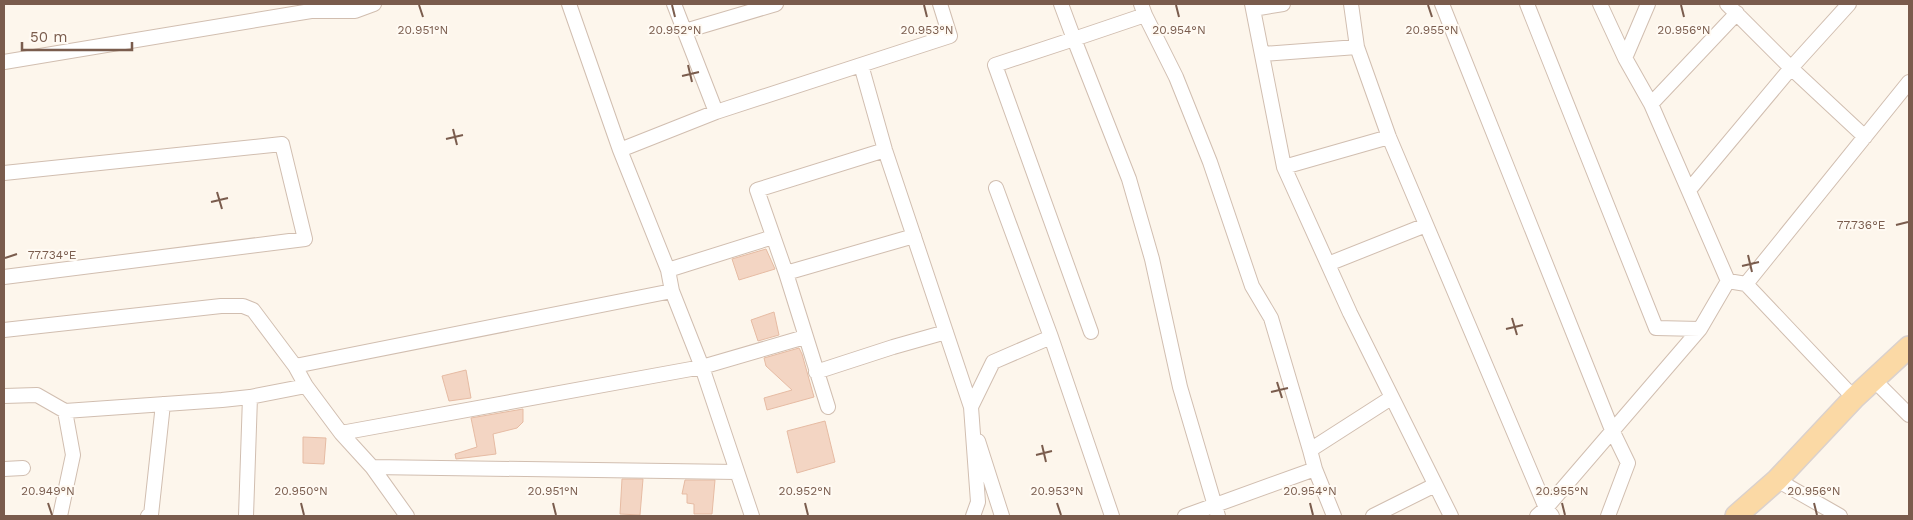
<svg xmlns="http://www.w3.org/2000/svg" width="1913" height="520" font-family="'Work Sans',sans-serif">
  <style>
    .building { fill: #f3d5c3; stroke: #e6bba3 }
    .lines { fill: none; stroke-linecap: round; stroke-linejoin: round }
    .minor-casing { stroke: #d1beb0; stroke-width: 16 }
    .primary-casing { stroke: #dad1cd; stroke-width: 24 }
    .minor { stroke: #fff; stroke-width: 14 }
    .primary { stroke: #fbd9a5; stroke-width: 21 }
    .ticks { fill: none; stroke: #7a5c4d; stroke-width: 2 }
    .ticks-label { font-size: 12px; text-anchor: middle; fill: #7a5c4d; stroke: #fffaf3; stroke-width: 4; stroke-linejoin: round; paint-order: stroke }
  </style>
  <rect width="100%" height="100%" fill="#fdf6ec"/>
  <path class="building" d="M766,249L775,269L739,280L732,259Z
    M774,312L779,335L758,341L751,320Z
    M799,348L802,354L814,397L767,410L764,398L792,390L766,366L764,358Z
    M466,370L471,398L449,401L442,376Z
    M523,409V422L517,428L493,434L496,454L456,459L455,454L477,447L471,418Z
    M825,421L835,462L797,473L787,431Z
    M303,437L326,438L324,464L303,463Z
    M622,479H643L640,515L620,514Z
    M685,480H715L712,514H694V504L687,503V494H682Z"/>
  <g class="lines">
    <g class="minor-casing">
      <path id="minor" d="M569,4L620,150L668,270L672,291L702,367L752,516
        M674,4L716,112
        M1061,4L1074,39L995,65L1091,332
        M1141,4L1145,15L1074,39L1129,179L1152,259L1180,387L1218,516
        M1252,4L1284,167L1350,313L1451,516
        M1351,4L1357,47L1389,137L1546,508L1552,516
        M1442,4L1612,430L1628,463L1608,516
        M1527,4L1656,328L1700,329
        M1600,4L1625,58L1651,104L1728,281L1746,284L1854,398
        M1727,4L1791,68L1865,137
        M1253,9L1283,4
        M1145,15L1176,77L1210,162L1252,286L1271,318L1310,450
        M685,31L776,4
        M1262,54L1357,47
        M1625,58L1648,4
        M4,62L311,11H355L374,4
        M861,65L885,150L971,407
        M1651,104L1737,13
        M620,150L716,112L950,36L940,4
        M1284,167L1389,137
        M4,173L282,144L305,239L4,277
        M996,188L1051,337L1112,516
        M1689,190L1791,68L1849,4
        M1328,264L1426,225
        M668,270L773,237
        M786,273L914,236
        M1746,284L1909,82
        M4,330L221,306H243L253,310L295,366L306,386L341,433L372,467L407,516
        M295,366L672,291
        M816,372L893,347L946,332
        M1874,380L1909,415
        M4,396L37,395L65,411L222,400L250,397L306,386
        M828,407L786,273L757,190L885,150
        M341,433L702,367L805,337
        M978,441L1002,516
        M372,467L737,472
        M4,469L23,468
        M1777,480L1840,516
        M60,516L73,455L65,411
        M148,516L151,515L163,404
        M246,516L250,397
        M973,516L978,502L971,407L993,362L1051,337
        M1185,516L1315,469
        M1334,516L1315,469L1310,450L1391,398
        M1373,516L1435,485
        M1537,516L1546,508L1700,329L1728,281"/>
    </g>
    <g class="primary-casing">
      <path id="primary" d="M1736,516L1777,480L1854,398L1909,347"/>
    </g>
    <use href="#minor" class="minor"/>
    <use href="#primary" class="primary"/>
  </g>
  <path class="ticks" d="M419,5L423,17M672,5L675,17M924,5L927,17M1176,5L1179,17M1428,5L1432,17M1681,5L1684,17M688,65L692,82M682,76L699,72M453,129L457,145M446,139L463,135M217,192L222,209M211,202L228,198M1896,225L1908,222M1748,255L1752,272M5,258L17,254M1742,266L1759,262M1512,318L1517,335M1506,329L1523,325M1277,382L1282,398M1271,392L1288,388M1042,445L1046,462M1036,455L1052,451M48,503L52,515M301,503L304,515M553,503L556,515M805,503L808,515M1057,503L1061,515M1310,503L1313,515M1562,503L1565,515M1814,503L1817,515"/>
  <g class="ticks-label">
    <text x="423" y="34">20.951°N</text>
    <text x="675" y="34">20.952°N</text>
    <text x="927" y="34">20.953°N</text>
    <text x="1179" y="34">20.954°N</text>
    <text x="1432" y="34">20.955°N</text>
    <text x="1684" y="34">20.956°N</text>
    <text x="1861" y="229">77.736°E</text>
    <text x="52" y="259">77.734°E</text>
    <text x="48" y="495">20.949°N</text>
    <text x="301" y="495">20.950°N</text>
    <text x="553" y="495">20.951°N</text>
    <text x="805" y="495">20.952°N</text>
    <text x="1057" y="495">20.953°N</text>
    <text x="1310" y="495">20.954°N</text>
    <text x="1562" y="495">20.955°N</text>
    <text x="1814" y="495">20.956°N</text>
  </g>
  <rect width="1913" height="520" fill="none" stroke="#7a5c4d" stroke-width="10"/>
  <path d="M22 42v8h110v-8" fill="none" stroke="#7a5c4d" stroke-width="2.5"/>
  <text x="30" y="42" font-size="15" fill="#7a5c4d" stroke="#fffaf3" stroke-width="4" paint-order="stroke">50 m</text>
</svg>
